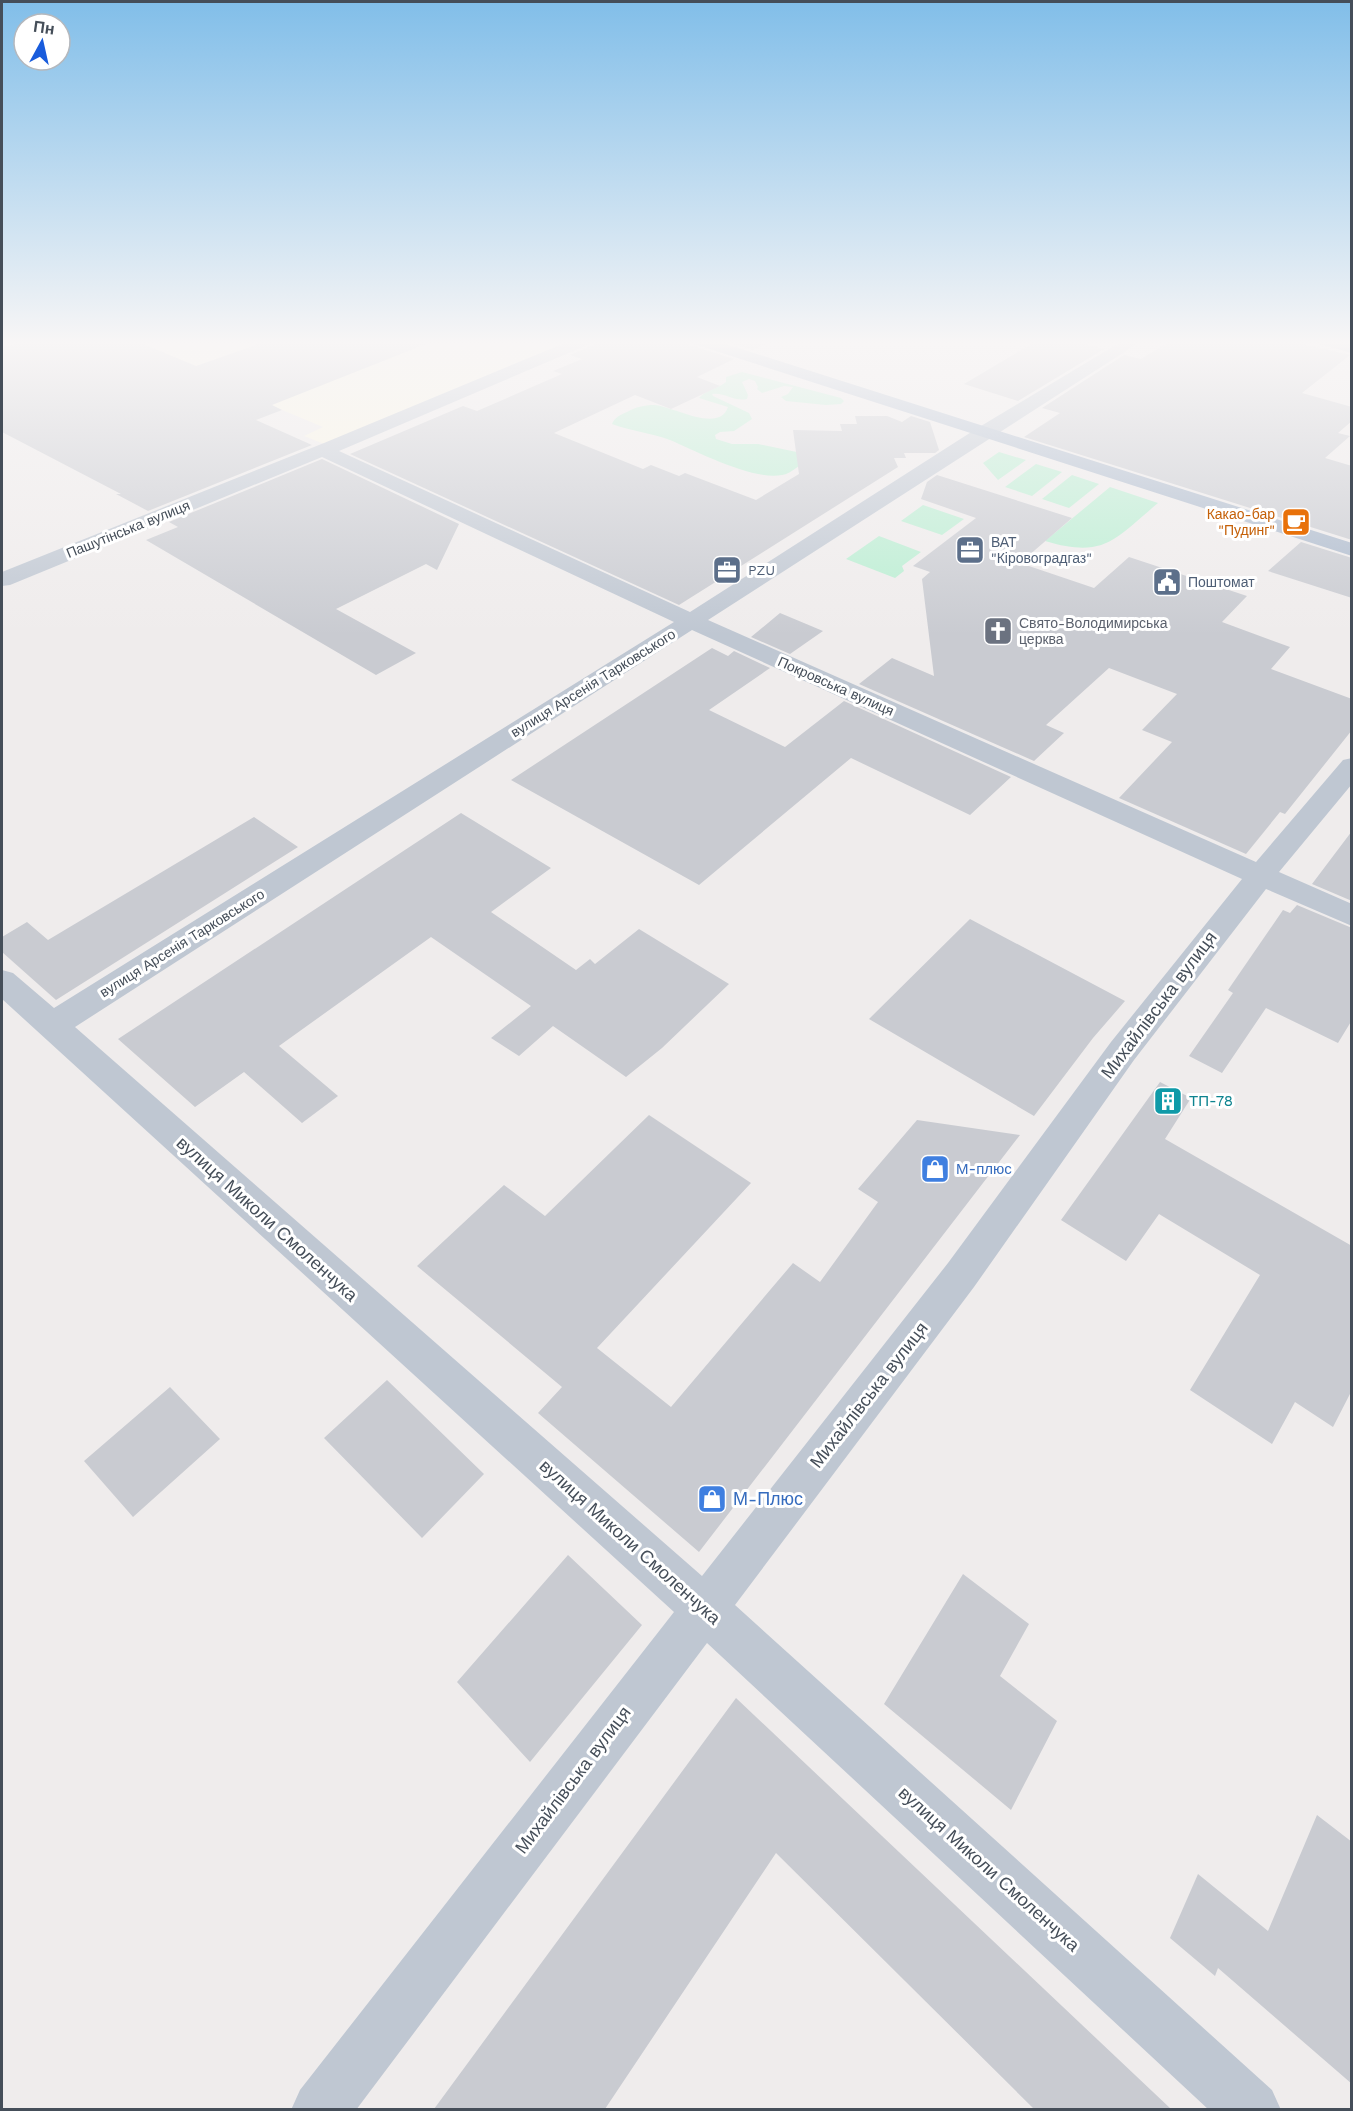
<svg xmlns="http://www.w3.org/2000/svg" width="1353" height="2111" font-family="'Work Sans',sans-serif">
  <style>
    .commercial { fill: #fbf7e4 }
    .green { fill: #b9eed2 }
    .building { fill: #c9cbd1 }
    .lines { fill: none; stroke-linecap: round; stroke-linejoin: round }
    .minor { fill: #bfc7d2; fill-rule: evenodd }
    .major { fill: #abb9cc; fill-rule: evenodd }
    .labels { text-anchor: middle; stroke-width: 6; stroke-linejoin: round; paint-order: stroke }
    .far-food-label { font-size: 14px; fill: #c56008; stroke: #fff; text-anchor: end }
    .far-street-label { font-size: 14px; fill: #454e59; stroke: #fff }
    .far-service-label { font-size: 14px; fill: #4e5e75; stroke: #fff; text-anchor: start }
    .far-worship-label { font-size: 14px; fill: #5b616d; stroke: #fff; text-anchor: start }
    .culture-label { font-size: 15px; fill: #0d838f; stroke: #fff; text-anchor: start }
    .shop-label { font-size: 15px; fill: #366cbe; stroke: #fff; text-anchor: start }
    .near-street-label { font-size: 18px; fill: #454e59; stroke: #fff }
    .near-shop-label { font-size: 18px; fill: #366cbe; stroke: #fff; text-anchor: start }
  </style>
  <rect width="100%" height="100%" fill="#efecec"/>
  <path class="commercial" d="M114,340H572L324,444L304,436L323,427Z"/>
  <path class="green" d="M742,372L841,398L844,401L841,404L826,405L786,401L781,397L788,394L793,387L784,386L762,393L757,389L758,387L755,381L749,379L742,382L748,395L747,399C734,402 725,392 712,394L713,396L749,413L752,419L734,431L720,432L715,435L716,439L732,444H758L811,455C804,462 791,474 782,475C753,481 696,451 670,440C651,433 631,431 612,424C615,417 620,415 627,412C636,407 644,405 654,405C673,406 719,434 728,407L699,398C707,389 718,389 726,382V377Z
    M999,452L1026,460L998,480L983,463Z
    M1036,464L1062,472L1032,496L1005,487Z
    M1072,475L1099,484L1069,508L1042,499Z
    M1110,487L1158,503C1115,539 1105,559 1045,541Z
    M923,505L964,519L942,535L901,521Z
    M879,536L921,552L902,566L904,571L895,578L846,559Z"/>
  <path class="building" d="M26,340H134L196,366L270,340L431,342L272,405L282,410L256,420L312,445L148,511L116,494H121L2,432V348Z
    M596,340H687L690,345L734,359L697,377L720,386L671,409L635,395L554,433L643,469L651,465L679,476L685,473L756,500L799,474L793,430L842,431L840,424H857L855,416H887L902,422L911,416L930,422L939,450L935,453H904L906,458H894L898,467L679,605L350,454L463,406L477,411L562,374L553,371L582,359L570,355L593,345Z
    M720,340H775L753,350Z
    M1038,340H1069L1104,349L1018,401L964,384Z
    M1172,340H1209L1224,344L1230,340H1287L1350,355L1302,393L1352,407V421L1338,433L1350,436L1325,458L1352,466V540L1024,437L1060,413L1042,408L1124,355L1141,359Z
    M322,459L459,524L437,570L426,564L336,609L416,653L376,675L146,540L178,527L169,522Z
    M937,475L1072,518L1020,563L1094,588L1129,557L1247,596L1222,622L1290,647L1271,669L1352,699V730L1285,814L1280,812L1246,854L1119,798L1172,742L1142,730L1177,694L1109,668L1046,725L1064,733L1034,761L859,684L892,658L934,676L922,579L930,572L913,566L976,518L921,499L927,482Z
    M1301,542L1352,558V598L1268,571Z
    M780,613L823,631L790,654L751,637Z
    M712,648L728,656L734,651L770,668L709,710L785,747L844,701L1011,777L970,815L851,758L699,885L511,780Z
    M461,813L551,868L491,912L576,970L590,959L595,964L639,929L729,984L662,1048L626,1077L553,1026L519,1056L491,1038L531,1006L431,937L279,1046L338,1096L302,1123L244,1072L195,1107L118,1039Z
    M254,817L298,847L56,1000L2,952V937L27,922L48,940Z
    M1352,831V901L1312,884Z
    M1297,905L1352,928V1020L1338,1043L1266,1008L1222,1073L1189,1056L1233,993L1228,990L1283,910L1290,913Z
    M970,919L1125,1001L1093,1038L1034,1116L869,1019Z
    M1160,1082L1191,1098L1165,1139L1352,1246V1390L1333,1427L1295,1402L1272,1444L1190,1390L1260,1275L1159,1214L1126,1261L1061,1220Z
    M649,1115L751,1183L597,1348L671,1407L793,1263L820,1282L878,1202L858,1189L917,1120L1020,1135L699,1552L538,1413L562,1387L417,1266L504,1185L545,1216Z
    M387,1380L484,1474L422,1538L324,1438Z
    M170,1387L220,1439L133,1517L84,1461Z
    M568,1555L642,1625L530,1762L457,1682Z
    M963,1574L1029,1624L1000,1676L1057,1721L1011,1810L884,1704Z
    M736,1698L1171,2109H1034L776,1853L605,2109H434Z
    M1317,1815L1352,1842V2084L1218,1968L1215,1976L1170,1938L1198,1874L1268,1931Z"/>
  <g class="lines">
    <path class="minor" d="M572,340H594L592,343L339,451L690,612L976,429L1124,340H1143L708,620L1256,862L1343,760L1352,758V784L1279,872L1352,904V926L1266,889L1134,1060L974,1287L735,1605L1272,2090L1281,2110H1209L707,1643L356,2110H291L300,2090L674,1612L2,999V970L13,973L54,1008L674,622L322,457L10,585L2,586V572L324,443ZM692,630L1242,879L1111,1042L948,1263L702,1576L75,1027Z"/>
    <path class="major" d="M689,340H713L1352,543V556L691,343Z
      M1313,340H1340L1352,343V353L1315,343Z"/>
  </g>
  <linearGradient id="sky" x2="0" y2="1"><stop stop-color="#81bee9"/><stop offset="0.54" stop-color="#f8f6f6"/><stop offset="1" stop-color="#f8f6f6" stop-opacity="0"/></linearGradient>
  <rect width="1353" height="635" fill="url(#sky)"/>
  <defs>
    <g id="cafe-square" transform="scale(1.5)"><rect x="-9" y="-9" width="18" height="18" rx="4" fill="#e8710a" stroke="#fff"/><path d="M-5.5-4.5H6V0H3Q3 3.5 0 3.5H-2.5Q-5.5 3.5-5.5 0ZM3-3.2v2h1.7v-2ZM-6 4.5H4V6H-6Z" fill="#fff"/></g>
    <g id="office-square" transform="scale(1.5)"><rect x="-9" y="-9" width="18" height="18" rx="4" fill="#5c6f8a" stroke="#fff"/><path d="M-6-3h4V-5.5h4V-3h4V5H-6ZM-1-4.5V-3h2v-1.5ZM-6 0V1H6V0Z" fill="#fff"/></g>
    <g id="civic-square" transform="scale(1.5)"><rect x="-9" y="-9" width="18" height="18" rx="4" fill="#5c6f8a" stroke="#fff"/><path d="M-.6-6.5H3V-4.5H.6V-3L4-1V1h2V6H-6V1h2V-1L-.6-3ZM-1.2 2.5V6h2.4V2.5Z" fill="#fff"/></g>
    <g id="church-square" transform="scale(1.5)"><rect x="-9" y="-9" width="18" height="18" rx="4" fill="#6b7280" stroke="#fff"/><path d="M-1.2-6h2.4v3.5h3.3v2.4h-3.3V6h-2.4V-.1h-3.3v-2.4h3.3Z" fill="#fff"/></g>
    <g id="building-square" transform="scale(1.5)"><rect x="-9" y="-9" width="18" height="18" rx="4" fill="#0f9aa8" stroke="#fff"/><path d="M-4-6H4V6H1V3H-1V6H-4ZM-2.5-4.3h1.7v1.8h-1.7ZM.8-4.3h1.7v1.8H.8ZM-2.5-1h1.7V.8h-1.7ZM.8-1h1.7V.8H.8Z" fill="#fff"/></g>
    <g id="shop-square" transform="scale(1.5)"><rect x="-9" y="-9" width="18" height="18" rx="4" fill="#3f7fe0" stroke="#fff"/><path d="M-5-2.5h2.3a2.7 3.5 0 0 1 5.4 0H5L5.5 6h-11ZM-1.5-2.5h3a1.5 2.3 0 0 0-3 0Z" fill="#fff"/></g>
  </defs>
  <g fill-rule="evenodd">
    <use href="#cafe-square" x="1296" y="522"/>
    <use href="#office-square" x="970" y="550"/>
    <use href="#office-square" x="727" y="570"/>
    <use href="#civic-square" x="1167" y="582"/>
    <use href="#church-square" x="998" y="631"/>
    <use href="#building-square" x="1168" y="1101"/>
    <use href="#shop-square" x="935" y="1169"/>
    <use href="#shop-square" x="712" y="1499"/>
  </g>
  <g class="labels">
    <g class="far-food-label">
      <text x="1275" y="519">Какао-бар<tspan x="1275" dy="16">"Пудинг"</tspan></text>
    </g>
    <g class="far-street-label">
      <text transform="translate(128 529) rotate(-22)" y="5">Пашутінська вулиця</text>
      <text transform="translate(593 683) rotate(-32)" y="5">вулиця Арсенія Тарковського</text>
      <text transform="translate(836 686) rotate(24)" y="5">Покровська вулиця</text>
      <text transform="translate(182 943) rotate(-32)" y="5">вулиця Арсенія Тарковського</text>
    </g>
    <g class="far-service-label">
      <text x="991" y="547">ВАТ<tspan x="991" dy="16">"Кіровоградгаз"</tspan></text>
      <text x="748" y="575">PZU</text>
      <text x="1188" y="587">Поштомат</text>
    </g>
    <g class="far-worship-label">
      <text x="1019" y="628">Свято-Володимирська<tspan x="1019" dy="16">церква</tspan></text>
    </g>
    <g class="culture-label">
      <text x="1189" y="1106">ТП-78</text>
    </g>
    <g class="shop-label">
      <text x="956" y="1174">М-плюс</text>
    </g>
    <g class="near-street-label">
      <text transform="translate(1159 1005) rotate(-53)" y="6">Михайлівська вулиця</text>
      <text transform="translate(267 1219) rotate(42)" y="6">вулиця Миколи Смоленчука</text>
      <text transform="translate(869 1395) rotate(-52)" y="6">Михайлівська вулиця</text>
      <text transform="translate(630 1542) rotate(42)" y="6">вулиця Миколи Смоленчука</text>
      <text transform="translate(573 1780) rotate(-53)" y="6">Михайлівська вулиця</text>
      <text transform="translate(989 1869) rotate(42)" y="6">вулиця Миколи Смоленчука</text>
    </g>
    <g class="near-shop-label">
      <text x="733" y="1505">М-Плюс</text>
    </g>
  </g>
  <rect width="1353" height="2111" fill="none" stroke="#454e59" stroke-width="6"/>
  <g transform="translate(42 42) rotate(8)"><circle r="28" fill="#ffffff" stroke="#b5b8bd" stroke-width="1.5"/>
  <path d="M0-4.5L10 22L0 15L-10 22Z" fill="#195cdc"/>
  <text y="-9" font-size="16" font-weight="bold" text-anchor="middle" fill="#454e59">Пн</text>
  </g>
</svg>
